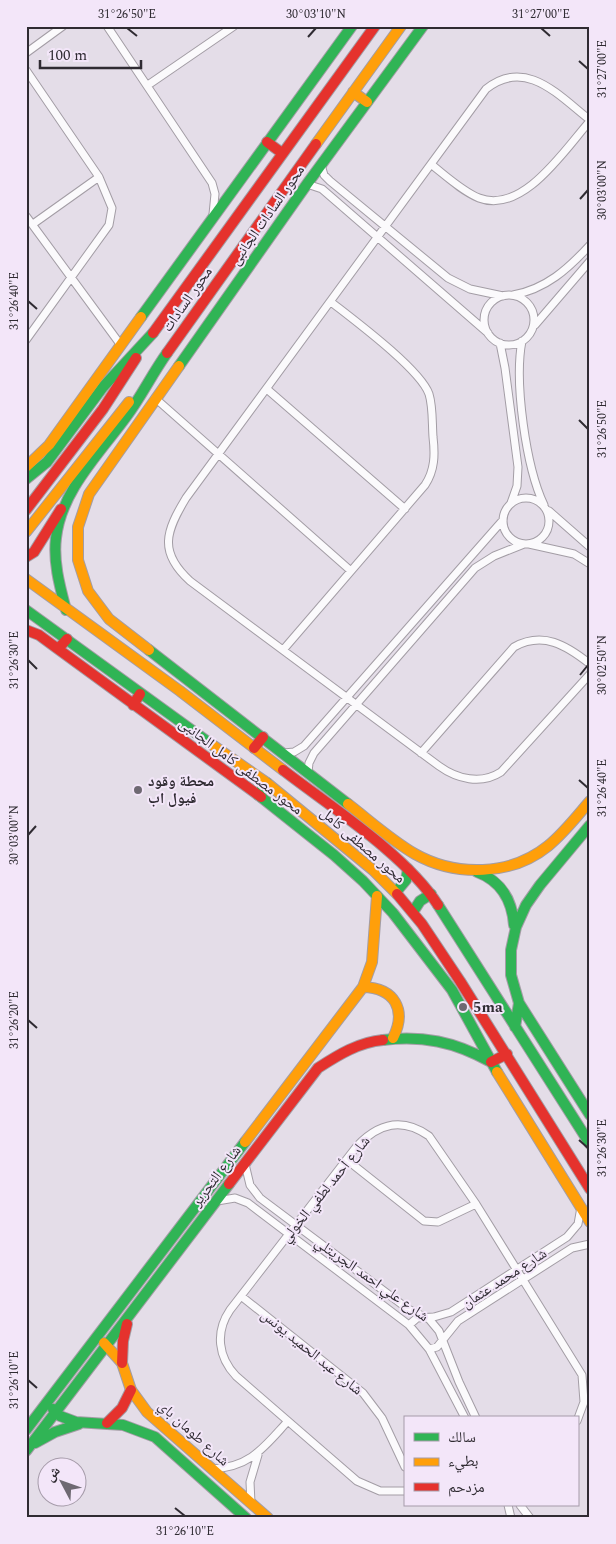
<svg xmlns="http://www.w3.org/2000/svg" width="616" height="1544" font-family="Spectral,'Noto Naskh Arabic',serif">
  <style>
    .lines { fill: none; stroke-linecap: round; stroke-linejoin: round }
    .street-casing { stroke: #a39da5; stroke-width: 9 }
    .fast-casing { stroke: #a39da5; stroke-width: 12 }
    .slow-casing { stroke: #a39da5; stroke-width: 12 }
    .jam-casing { stroke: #a39da5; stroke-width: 12 }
    .street { stroke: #fbfafc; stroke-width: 7 }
    .fast { stroke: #30b455; stroke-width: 10 }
    .slow { stroke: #ff9f0a; stroke-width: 10 }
    .jam { stroke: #e5322d; stroke-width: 10 }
    .ticks { fill: none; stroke: #2f2b32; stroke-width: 2 }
    .poi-dot { fill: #6e6972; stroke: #f3e6f9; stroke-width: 2 }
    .labels { text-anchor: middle; stroke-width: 4; stroke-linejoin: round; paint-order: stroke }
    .street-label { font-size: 15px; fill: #2f2b32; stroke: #f3e6f9 }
    .poi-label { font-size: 15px; font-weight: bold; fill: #2f2b32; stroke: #f3e6f9; text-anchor: start }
    .neatline { fill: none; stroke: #2f2b32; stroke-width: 2 }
    .ticks-label { font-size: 12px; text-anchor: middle; fill: #2f2b32 }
  </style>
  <rect width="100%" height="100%" fill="#e4dde8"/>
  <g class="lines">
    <g class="street-casing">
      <path id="street" d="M107,26L212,183L215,194L213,214
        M26,53L63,26
        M26,70L99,177L112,208L109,225L26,340
        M148,85L234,26
        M590,120C559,96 526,57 486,89L186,498C166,531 158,552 190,581L439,766C457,779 481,785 501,772L590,674
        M321,165L324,175L330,181L448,278L470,289L503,296
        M432,165C446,176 462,191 479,198C523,215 565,149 590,121
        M307,184L322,189L488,333
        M26,216L120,344
        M33,224L99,177
        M513,295C546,289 568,269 590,245
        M484 320a25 25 0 1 1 50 0a25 25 0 1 1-50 0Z
        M535,325L590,261
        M522,341C514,382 526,467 544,505
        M500,343L505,368L518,467L517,486L511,503
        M268,390L405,509
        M155,398L351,571
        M503 521a23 23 0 1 1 46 0a23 23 0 1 1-46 0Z
        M549,511L590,547
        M529,544L574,554L590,564
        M283,650L425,485C435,470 435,454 433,437C432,423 433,407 429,394C420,369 354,320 331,302
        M284,753L294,752L304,746L503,520
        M421,753L514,647C543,631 566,645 590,664
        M308,772L309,763L314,753L475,568L494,556L524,544
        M347,1160L424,1221L438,1222L476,1204
        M245,1164L250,1185L260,1198L408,1309L429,1319L439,1331L459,1382L476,1418
        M217,1201L235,1198L248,1203L409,1325L429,1349L465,1418
        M241,1296L363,1393L382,1418L405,1467
        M409,1325L417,1318L434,1317L451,1312L567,1237L578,1224L581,1207
        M429,1349L437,1347L458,1321L572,1248L590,1244
        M212,1469C251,1467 264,1447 288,1421
        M405,1491H380L357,1481L236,1376C218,1357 215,1332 230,1310L357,1146C379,1123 402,1117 429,1136L476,1204L582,1375L584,1402L577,1421
        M251,1503L250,1482L258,1455
        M508,1505L511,1518
        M520,1505L530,1518"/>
    </g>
    <g class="fast-casing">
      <path id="fast" d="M141,317L352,26
        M179,366L307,184L423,26
        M26,479L47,462L103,387L153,333
        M26,610L211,744
        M66,610C60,587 53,562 56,538C61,491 99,454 126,417C141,397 152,374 167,353
        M149,650L348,804
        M258,795L267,783
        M261,797L334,855L363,881L393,913L452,990L497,1072
        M590,825L540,885L526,905L516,927L511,950V975L519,1003L590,1115
        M477,872C501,881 512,899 514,925
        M396,892L406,880L408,869
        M438,905L590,1144
        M413,912L420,901L431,894
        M515,1027L519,1003
        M383,1040C422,1035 455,1042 489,1061
        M53,1409L60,1416L76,1422L123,1425L155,1437L246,1518
        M26,1430L245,1142
        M35,1443L55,1432L79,1424
        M26,1451L229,1184"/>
    </g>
    <g class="slow-casing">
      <path id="slow" d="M353,92L367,102
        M316,144L401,26
        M26,467L49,445L141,317
        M26,532L129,402
        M26,579L180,691L283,770
        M149,650L109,619L88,591L78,560V527L89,494L179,366
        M211,744L267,783L373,870L397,894
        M348,804C370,821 391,840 415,854C456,877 511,876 548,846C564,833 577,816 590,801
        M363,987C395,988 407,1010 393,1038
        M497,1072L590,1222
        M245,1142L363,987L372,962L377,896
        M104,1343L122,1363L131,1390L147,1412L268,1518"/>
    </g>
    <g class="jam-casing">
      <path id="jam" d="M267,142L282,153
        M153,333L375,26
        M167,353L316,144
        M26,510L103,409L136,358
        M26,557L34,552L61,509
        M26,630L39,635L58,649L67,639
        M58,649L261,797
        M133,705L140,694
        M254,748L263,737
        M283,770C331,807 406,855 438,905
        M397,894L422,924L460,981L590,1189
        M491,1062L507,1054
        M229,1184L318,1068C338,1055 359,1042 383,1040
        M122,1363L123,1341L127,1324
        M107,1423L122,1408L131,1390"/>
    </g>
    <use href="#street" class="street"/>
    <use href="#fast" class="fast"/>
    <use href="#slow" class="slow"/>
    <use href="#jam" class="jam"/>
  </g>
  <path class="ticks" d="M127,28L137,36M541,28L550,36M308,37L316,28M579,61L588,69M580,199L588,190M28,301L37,309M579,420L588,429M28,660L37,669M580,675L588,665M579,780L588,788M28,835L36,826M28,1020L37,1028M579,1140L588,1148M28,1380L37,1388M175,1508L185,1516"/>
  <g class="poi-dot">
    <circle cx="138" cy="790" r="5"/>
    <circle cx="463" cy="1007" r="5"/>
  </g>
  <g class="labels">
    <g class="street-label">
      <text transform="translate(267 215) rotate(-55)" y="5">محور السادات الجانبى</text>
      <text transform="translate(187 299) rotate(-55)" y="5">محور السادات</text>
      <text transform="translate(241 766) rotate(37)" y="5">محور مصطفى كامل الجانبى</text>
      <text transform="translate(363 845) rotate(41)" y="5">محور مصطفى كامل</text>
      <text transform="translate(216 1176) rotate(-53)" y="5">شارع التحرير</text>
      <text transform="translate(325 1189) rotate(-51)" y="5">شارع أحمد لطفي الخولي</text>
      <text transform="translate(504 1278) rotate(-33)" y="5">شارع محمد عثمان</text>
      <text transform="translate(372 1279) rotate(35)" y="5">شارع علي احمد الجريتلي</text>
      <text transform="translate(312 1352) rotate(39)" y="5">شارع عبد الحميد يونس</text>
      <text transform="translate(194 1433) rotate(42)" y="5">شارع طومان باي</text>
    </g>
    <g class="poi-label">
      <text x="148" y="786">محطة وقود<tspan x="148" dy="17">فيول اب</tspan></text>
      <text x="473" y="1012">5ma</text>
    </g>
  </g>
  <rect width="616" height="1544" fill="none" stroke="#f3e6f9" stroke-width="55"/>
  <rect x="404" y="1416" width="175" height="90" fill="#f3e6f9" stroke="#a59ba9"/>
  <rect x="414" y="1433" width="25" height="8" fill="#30b455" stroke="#a59ba9"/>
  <text x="448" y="1442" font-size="15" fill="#2f2b32">سالك</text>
  <rect x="414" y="1458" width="25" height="8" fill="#ff9f0a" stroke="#a59ba9"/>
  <text x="448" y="1466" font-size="15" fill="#2f2b32">بطيء</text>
  <rect x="414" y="1483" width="25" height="8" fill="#e5322d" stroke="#a59ba9"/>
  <text x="448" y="1492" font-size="15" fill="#2f2b32">مزدحم</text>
  <g transform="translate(62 1482) rotate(311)"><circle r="24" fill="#f3e6f9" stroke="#a59ba9"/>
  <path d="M0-4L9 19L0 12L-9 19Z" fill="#6e6972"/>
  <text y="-8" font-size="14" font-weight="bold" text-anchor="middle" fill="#2f2b32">ش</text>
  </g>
  <path d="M40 60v8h101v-8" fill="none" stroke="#2f2b32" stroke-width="2.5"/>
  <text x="48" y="60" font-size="15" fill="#2f2b32" stroke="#f3e6f9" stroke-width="4" paint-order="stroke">100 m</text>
  <rect x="28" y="28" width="560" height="1488" class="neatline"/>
  <g class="ticks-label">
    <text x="127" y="18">31°26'50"E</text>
    <text x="316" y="18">30°03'10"N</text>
    <text x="541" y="18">31°27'00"E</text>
    <text transform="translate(602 69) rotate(-90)" y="4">31°27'00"E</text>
    <text transform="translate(602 190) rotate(-90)" y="4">30°03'00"N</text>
    <text transform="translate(14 301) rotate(-90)" y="4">31°26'40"E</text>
    <text transform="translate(602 429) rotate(-90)" y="4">31°26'50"E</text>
    <text transform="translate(14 660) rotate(-90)" y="4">31°26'30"E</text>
    <text transform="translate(602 665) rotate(-90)" y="4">30°02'50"N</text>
    <text transform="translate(602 788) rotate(-90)" y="4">31°26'40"E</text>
    <text transform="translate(14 835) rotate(-90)" y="4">30°03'00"N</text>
    <text transform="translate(14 1020) rotate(-90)" y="4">31°26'20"E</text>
    <text transform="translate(602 1148) rotate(-90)" y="4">31°26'30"E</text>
    <text transform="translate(14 1380) rotate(-90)" y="4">31°26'10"E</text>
    <text x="185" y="1535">31°26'10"E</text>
  </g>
</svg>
